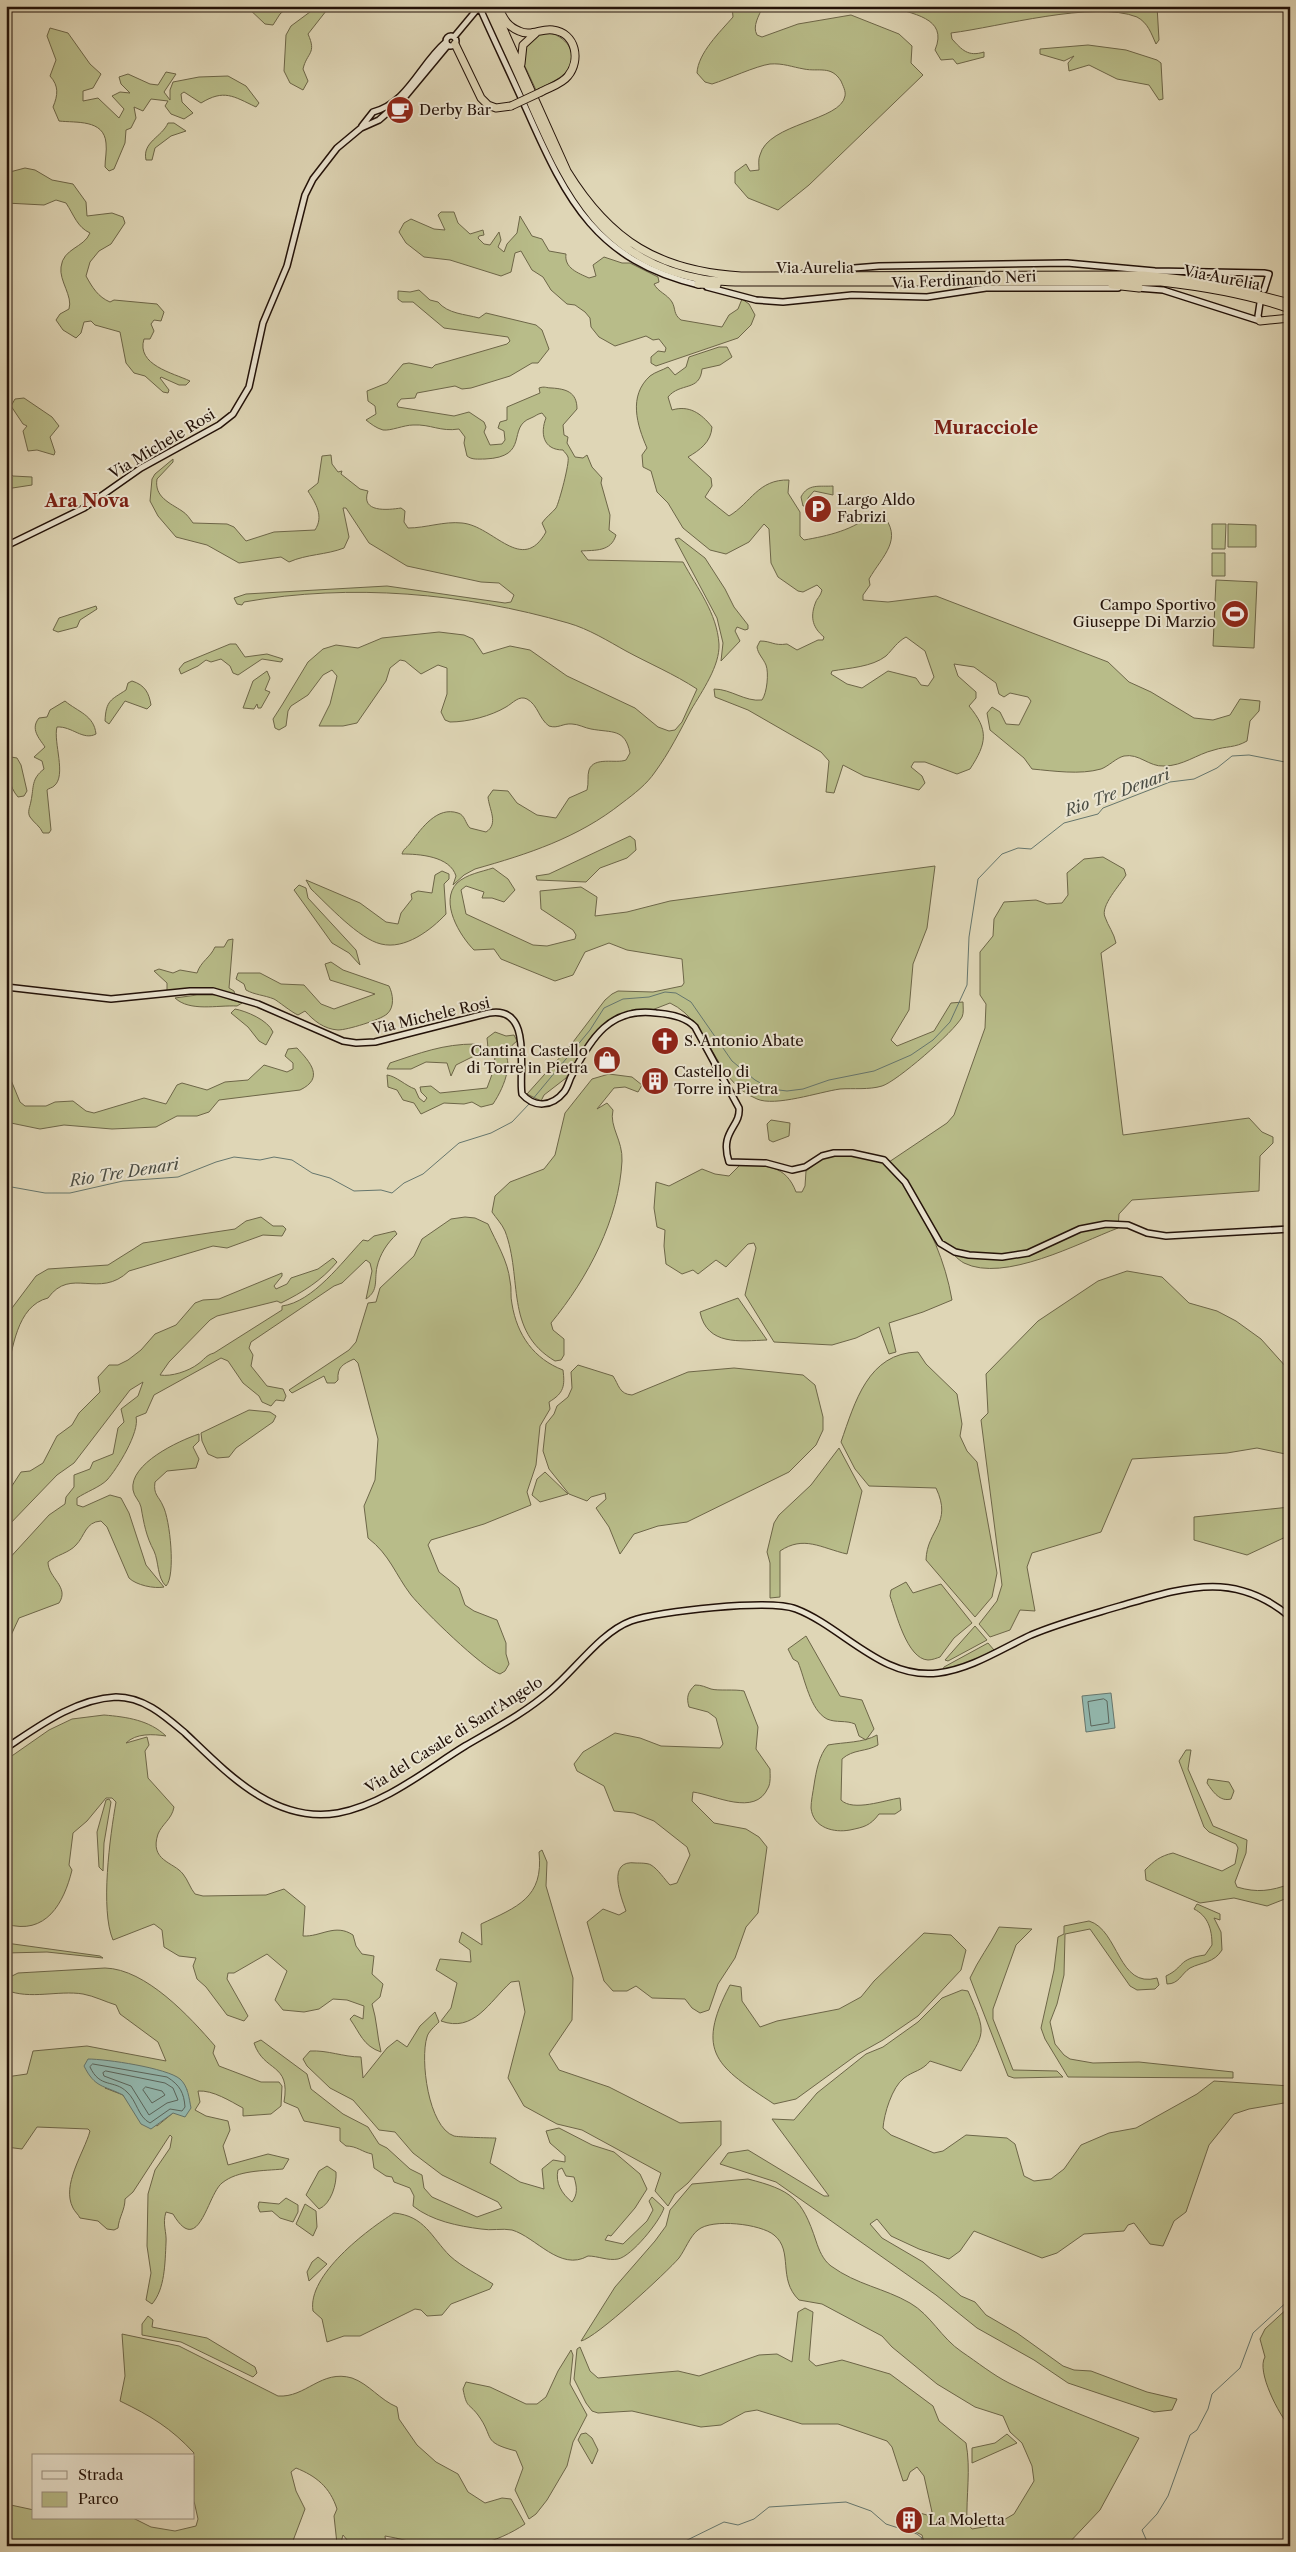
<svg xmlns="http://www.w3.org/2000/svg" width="1296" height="2552" font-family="'Libre Caslon Text',serif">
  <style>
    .green { fill: #b8bc89; stroke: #6d6648; fill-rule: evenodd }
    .water { fill: #93b9b0; stroke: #66766d }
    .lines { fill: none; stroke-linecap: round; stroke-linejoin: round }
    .shore { stroke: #5a655c; stroke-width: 1 }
    .stream { stroke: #66766d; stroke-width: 1 }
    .secondary-casing { stroke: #221108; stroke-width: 8 }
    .highway-casing { stroke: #221108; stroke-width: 9 }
    .secondary { stroke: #eae4d0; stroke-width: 5 }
    .highway { stroke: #dfd6b6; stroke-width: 7 }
    .highway-bridge-casing { stroke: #221108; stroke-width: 9; stroke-linecap: butt }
    .highway-bridge { stroke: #dfd6b6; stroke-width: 7 }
    .labels { text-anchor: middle; stroke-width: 4; stroke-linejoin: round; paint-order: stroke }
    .poi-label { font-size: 15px; fill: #221108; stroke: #eae4d0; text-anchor: start }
    .street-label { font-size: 15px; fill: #221108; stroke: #eae4d0 }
    .water-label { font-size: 16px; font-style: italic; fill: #4a4c43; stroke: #eae4d0 }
    .quarter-label { font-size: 18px; font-weight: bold; fill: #7a1f14; stroke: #eae4d0 }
  </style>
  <rect width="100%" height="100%" fill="#dfd6b6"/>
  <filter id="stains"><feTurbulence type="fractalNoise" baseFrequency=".004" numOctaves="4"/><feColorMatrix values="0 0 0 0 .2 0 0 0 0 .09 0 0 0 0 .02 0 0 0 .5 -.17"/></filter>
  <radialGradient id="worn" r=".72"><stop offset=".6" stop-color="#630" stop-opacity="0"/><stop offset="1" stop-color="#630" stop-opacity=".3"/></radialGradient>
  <path class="green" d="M246,6H289L280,14L273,25L265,24Z
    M318,6H330L308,34C317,54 307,52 303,69L308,81L303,90L290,83L284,71L286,35L291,26Z
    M732,6H763C759,16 752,26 757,35L762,37L798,24L851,15L899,34L912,46L911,63L923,75L809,185L778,210L748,198L735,183V172L746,164L750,171L759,170C759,165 758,159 760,155C768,123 841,121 845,96C846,91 843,86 841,81C831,65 819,72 804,69C792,67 783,63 770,64C756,66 728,79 712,84L705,82L697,73C698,53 720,32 733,17Z
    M888,6H1157L1159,40L1156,44C1151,33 1148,23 1137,17C1094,0 999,27 951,33L952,39C962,50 968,57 984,52V57L957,64L953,59L941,60L935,50C949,17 911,14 888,6Z
    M50,28L68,33L90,64L101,74L93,88L83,91V101L98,98L119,118L124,109L112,96L120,92L130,93L121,84L119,77L128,74L150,84L158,85L166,72L176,74L164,92L170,100V90L173,82L199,77L228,76L246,86L259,103L256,107C233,96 224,89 201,103L184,92L181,94L182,102L193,113L184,119L171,114L165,106L168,101L151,99L143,111L134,107L136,118L131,128L126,130L125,143L114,169L109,171L105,167C105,159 107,151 106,143C104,119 76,123 59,121L53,107C58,95 59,86 50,76L56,60L47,36Z
    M546,32C565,35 581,53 566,72C559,80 546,85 536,90L523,62L522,49L538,35Z
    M1088,45L1126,50L1157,60L1161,63L1163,99L1159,100L1149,85L1117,79L1089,65L1069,71L1068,63L1074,56L1064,61L1040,54V49Z
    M168,123H174L186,131L171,136L155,148L152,160H146C142,142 162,137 168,123Z
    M25,168L35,170L52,180L73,184L86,202L87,216L112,213L123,217L125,223L111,244L99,251L90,262L86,276C92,287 98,297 110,302L114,300L157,304L164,312L161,321L154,320L151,324L154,331L150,339H144C136,365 173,373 190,381L186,385H179L161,377L160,378L169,390L168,393L163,392L145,376L134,373L126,363L120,332L95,325L91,321L84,322L81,333L76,338L63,330L56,320L60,314L69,309C73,296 59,281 61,267C63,248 84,248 90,233C77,227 74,215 66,203L56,200L44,205L6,203V173Z
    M441,212H454L458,223L470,234L483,230L484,235L479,236L478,238L484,244L490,245L499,232L501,240L498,247L504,252L507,244L517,233L520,216L532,236L542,239L549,251L566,254C564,268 578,273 589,278L596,276L593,265L604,257L622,263H630L658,277L659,282L654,284C658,292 667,294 672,302C676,309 673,314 681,320L722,327L729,315L738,309L742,299L749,304L755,315L751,325L738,338L656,366L651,363V357L658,351L665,352L666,348L659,339L653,340L646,336L615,346L599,337L591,327L590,318L585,312L575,305L567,304L551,290L543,277L532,270L521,251L515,253L511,272L501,276L450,260L424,257L406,243L399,232L404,223L411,219L434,229L445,230L438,215Z
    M419,290L430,300L438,302C448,314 465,314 479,318L486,313L536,325L542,330L549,349L538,363H532L510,376L471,388L462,389L455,386L417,393L415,398L401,399L397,404L398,407L454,416L469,412L484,422L486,427L484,432L490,445L502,444L505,440L504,431L498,428L500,422L507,420V407L540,393L539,388C545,386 546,388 552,388C566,389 577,392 577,409L563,425L564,435L568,437L567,443L575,457L583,458L587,455L592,467L602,478L601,483L610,515L609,530L616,535C611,552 595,550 581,551L588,560L683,562C697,588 717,613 719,644C720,666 702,691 691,710C680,731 669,753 655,772C647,784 634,794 622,803C578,838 528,854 475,869L464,875L453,885L456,876C450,856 419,854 402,854C403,849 408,847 411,842C422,828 437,806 458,813C465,815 465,823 470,828L486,832C499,824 489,809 488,797L493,790L508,791L517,803L537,815L556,818L569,798L587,790C589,783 587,776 589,770C594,756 616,764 626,760L630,753C625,728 612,733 591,729C585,728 578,724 572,724C563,723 558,729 549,726C539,719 538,705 527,699C519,695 513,703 506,707C491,716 468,722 450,722L445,720L441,712L447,694V668L438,665L421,674L405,661L400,660L390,668L386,681L357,723L343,726H319L330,704L337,676L332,670L323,675L308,695L291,706L288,711L286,726L279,730L275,728L273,719L282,705L308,662L323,649L336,645L358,648L382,638L439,632L464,635L473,639L483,654L510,646L530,650L567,676L635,708L658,727L669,731L675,730L682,722L697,689C674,674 650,664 626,651C608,641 589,629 568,623C464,593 351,583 244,602L242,605L237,604L234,598L246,594L387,586L505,603L511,602L514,595L499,583L481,582L407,566L369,543L346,508H343L349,537L344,548C326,555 307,554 289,562L281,557L239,563L207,545L176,537L158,516L150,501L152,479L155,474L173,459V462L157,479C154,497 170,503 182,511C187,514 190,519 193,523L227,524L234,527L246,541L274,532L315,530C324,516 316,504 308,491L318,483L322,456L331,455L332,464L338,472L342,471L341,474L360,489L368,491C360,513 388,510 401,508L405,511L404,522L408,528C426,528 444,521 462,523C494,526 522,575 546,532L542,523C546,517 552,513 556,508C559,503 570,462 568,457C567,454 564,452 563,450C543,450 540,433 546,418L542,413C537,414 536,416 531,418C506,427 531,457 485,459C478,459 472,460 467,456L464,443L465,437L459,429C440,432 431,424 413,425C404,425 391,431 383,430C376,428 371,424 366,420L376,414L375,406L368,401L367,391L387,383L403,364L409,363L432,368L435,365L507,344L510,341L508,337L444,328L413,302H402L398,299V291L410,292Z
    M719,347H727L732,357L720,365L702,369C700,392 680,382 668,397L672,410C689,405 701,413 712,427C711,442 700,450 688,457L711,478L712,486L705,497L729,516C751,503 758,479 789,480L788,493L800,512V536L804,540C827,536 855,530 872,513L882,514C904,539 883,555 869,579L870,585L863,595V600L888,602L936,596L1108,662L1129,682L1151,692L1194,718L1213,720L1230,715L1240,699L1260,701L1259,711L1250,721L1247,741C1235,748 1226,746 1214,750C1197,754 1183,766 1164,766C1149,767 1139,753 1124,756C1116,758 1109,766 1101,769C1080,775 1054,771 1032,769L1024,758L990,730L987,713L992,707L1000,712L1006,724L1019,725L1031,701L1028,697L1010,693L1004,697L999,694L996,683L974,667L954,664L958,676L976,692V698L969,706C989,730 987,743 970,769L957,774L925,762H914L911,767L922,776L925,783L919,790L864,776L843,765L834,793L826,792L829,761L821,752L748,710L715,697L714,689C731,689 745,702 762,700C767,693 769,673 766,665C763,658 758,654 757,647L760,641C772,641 773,646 787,644L797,650L818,640H823L824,637C813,628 810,618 815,604C816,599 821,596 822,590L817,585L803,592L798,591L778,577L771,563L769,529L764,524L749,542L726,554L710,550L683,528L668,503L657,492L651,471L643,467L642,455L647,448C637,425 628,396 650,376C655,372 663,370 668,367L675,375L686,367L689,357ZM906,637L925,651L934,677L928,686L921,685L916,678L888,671L862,688L847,684L831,674L832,671C849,668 872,667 886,656C893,649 897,642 906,637Z
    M24,398L52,417L59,426L50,437L55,452L54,455L37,450L28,451L23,431L27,426L23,424L11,406L15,399Z
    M6,470L13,476L32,477V485L6,489Z
    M833,486V495L814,491L808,498V506H803L801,497C808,483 820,487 833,486Z
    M1212,524H1226L1225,549H1212Z
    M1228,524L1256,525V547H1228Z
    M679,538L705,558L725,589L734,607L748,625V629L745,630L737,627L735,631L740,641L721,661L723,643L717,618L676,541L675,539Z
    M1212,553H1225V576H1212Z
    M1216,580L1257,582L1254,648L1213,646Z
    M96,606L97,609L80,620L77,627L58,632L53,630L59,618Z
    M230,644H236L245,657L267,654L283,659L281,662L262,659L238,675L233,673L230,666L221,659L211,662L206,660L198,666L181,674L179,669L184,663Z
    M267,671L270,678L265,690L270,692L261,708H258L257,704L254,709L243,708L253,681Z
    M132,681C145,685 149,693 151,705L147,709L125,701L109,724L105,721C106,700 111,700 126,690L128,683Z
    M65,701C78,712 94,715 96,734C83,741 72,726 57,727C53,742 67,776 54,786C52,788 49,788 47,790L51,830L49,833H43C40,826 34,823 30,817C27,812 30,807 31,801C34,787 31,779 44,769L42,761L34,757L45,747C39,738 30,729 39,718L47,717L50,710Z
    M11,757L17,758L21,765L27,791L24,796L18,797C9,787 6,770 11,757Z
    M630,836L635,840L636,850L627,858L600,868L586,882L537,880L536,876L549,874Z
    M1103,857L1124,869L1126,875C1120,885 1100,906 1105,917C1108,926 1114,933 1116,943L1101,953L1123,1135L1249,1118L1262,1132L1273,1137V1143L1260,1156L1259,1191L1132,1200L1119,1214L1118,1228C1079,1243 1004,1283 964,1263C958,1260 949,1250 945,1244C924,1218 914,1186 889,1162L947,1123L954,1115L985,1028L986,1004L980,995V952L993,936L994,919L1004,902L1036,900L1047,904L1062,903L1068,895L1067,873L1084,859Z
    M935,866L927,928L913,964L909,1010L891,1040L897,1046L934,1031L951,1003L963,1002C963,1007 964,1013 962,1017C954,1032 896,1082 882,1086C869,1090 853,1088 840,1089C819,1092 775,1107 757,1099C713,1081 712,1023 670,1003L652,1010H632L611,1019L597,1032L566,1078L544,1095L541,1101L527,1094L570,1046L605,1000L612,994L618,991L653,992L682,986L684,983L682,959L627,950L609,943L585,952L573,975L555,981L501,959L494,949L474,950C460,936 439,902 457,883C467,874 481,872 493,868L508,879L515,890L504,902L492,898H482L484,892L466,886L461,890L466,914L533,945L547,946L575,939L576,935L573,930L541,909L540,891L581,887L597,897L595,916L627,912L670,901Z
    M442,871L449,874V879L444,884L446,914C431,930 405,950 381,944C359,939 328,905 311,889L306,880L360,903L386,922L398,924L401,913L412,899L411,894L418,891L432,893L435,875Z
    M299,885L306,888L308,898L356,950L360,965L349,953L332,943L294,890Z
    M233,939L229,988L234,991L235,995L206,989L167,991V983L154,971L159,969L173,973L180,970L197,973C201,961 210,958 215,947H224L228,940Z
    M331,962L343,970L389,986C393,994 395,1007 387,1014C380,1020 347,1030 338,1030C324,1029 314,1021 305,1011L298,1015C291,1012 278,1001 274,999C264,995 255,995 246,990L244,984L236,979L238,973H260L281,984L304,985L321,1004L334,1009L375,994L330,980L325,964Z
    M197,995H217L242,1003L237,1006C217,1005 190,1012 175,998Z
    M235,1009C246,1011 268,1020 273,1032L266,1045L259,1041L248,1027L231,1013Z
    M495,1032L506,1036L514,1035L517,1041C499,1056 511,1055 507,1072C505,1083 499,1095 493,1104L481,1107L472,1102L464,1104L444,1103L421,1114L414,1103L403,1100L397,1090L388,1087L387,1075C396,1076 406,1086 415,1089L419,1098L424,1102L427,1098L421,1092L420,1087L431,1086L440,1093L487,1088L494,1069L495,1056L488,1048L487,1038Z
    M475,1044L482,1052L456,1065L451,1076L447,1063L426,1062L411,1069H387L390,1063C420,1053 443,1044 475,1044Z
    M297,1048C310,1062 325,1078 300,1090L219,1100L209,1112L197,1116H177L156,1127L112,1129L64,1125L40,1129L6,1122V1068L20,1102L25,1106H46L55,1102L73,1101L86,1111L94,1113L144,1098L166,1104L177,1085L182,1083L207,1090L225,1082L248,1080L264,1065L287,1072L293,1069V1063L285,1056L288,1049Z
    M609,1074L632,1077L642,1085L638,1092L625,1087L614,1088L597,1109L607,1103L613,1110C609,1127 623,1140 622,1161C619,1219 588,1278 551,1323L553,1330L564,1339V1355L561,1360L555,1361C504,1331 523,1278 505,1231C502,1224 496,1218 492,1212L495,1196L510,1182L544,1169L555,1155L565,1113L592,1079Z
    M771,1120L790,1123L789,1136L773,1142L769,1140L767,1124Z
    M840,1155C855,1157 875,1157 889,1165C898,1171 904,1184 909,1193C930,1228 945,1260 952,1300L923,1312L889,1323L896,1352L889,1354L879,1327L856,1338L832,1345L774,1342L745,1295L756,1248L754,1243L748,1244L726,1267L716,1260L698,1274L693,1270L682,1274L666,1264L664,1246L665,1230L657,1227L654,1208L656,1182L669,1186L702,1169L715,1174L729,1176L740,1165C766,1165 786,1165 796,1192H802L805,1186L806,1171L823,1158Z
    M261,1217L273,1226H283L286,1229L282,1236L263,1235L227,1248L213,1246L129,1271C99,1300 71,1266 48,1298C16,1306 13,1350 6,1376V1316L36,1276L48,1269L108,1265L143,1243L235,1229L246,1221Z
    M465,1217L475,1218L488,1224C496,1242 508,1261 510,1281C512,1289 510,1296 512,1304C517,1335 534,1359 563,1370C565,1386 564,1393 549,1402L550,1409L540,1426L536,1465L527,1492L531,1505L484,1524L431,1540L428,1545L439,1572L459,1588L465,1605L474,1611L497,1620L506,1643V1654L509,1664L505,1671L500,1674C482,1668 424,1611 411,1595C395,1574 390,1555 368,1538L364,1506L375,1480L378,1439L358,1363L354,1359C343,1364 337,1367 338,1380L335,1383H327L324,1376L292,1393L289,1390L349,1350L356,1342L368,1303L376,1302L380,1288L414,1256L422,1239L451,1219Z
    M395,1231L397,1234C387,1243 380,1254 377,1267C374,1281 379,1290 366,1299L372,1271L370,1263L366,1260L342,1283L334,1286L251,1342L249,1348L253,1355L251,1366L267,1386L283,1389L286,1396L284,1401L276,1400L271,1406L262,1402L259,1396L243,1383L228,1361L221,1358L154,1395L146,1413L136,1417C140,1432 117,1469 107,1480C100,1487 86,1492 77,1498V1505L83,1507L110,1495L121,1498L129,1513L146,1565L164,1587C154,1589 136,1585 129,1578L107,1527L101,1521C85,1522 85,1536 76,1545C69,1553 56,1555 48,1562C48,1578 70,1587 59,1603L19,1618L6,1646V1562L49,1515L65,1504L66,1497L74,1487V1475L90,1469L93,1462L113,1454L118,1428L124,1422L121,1409L138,1396L143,1382L130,1390L74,1463L57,1475L6,1528V1495L21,1472L30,1471L43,1463L57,1436L72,1425L79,1413L100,1392L98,1377L109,1365H118L128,1360L141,1350L155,1334L176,1325L195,1303L203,1300L219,1299L282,1273V1276L274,1286L276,1289L287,1284L291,1278L318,1269L333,1258L337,1262C321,1281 303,1292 281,1303L277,1301L217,1316L210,1320L169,1362L160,1375C171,1377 189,1371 198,1364C204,1360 206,1355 214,1353L282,1310V1306C313,1302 342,1262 363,1240L368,1241L374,1236Z
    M1127,1271L1162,1277L1189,1303L1217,1311L1236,1321L1261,1339L1287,1368L1290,1366V1455L1257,1448L1227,1453L1132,1459L1101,1532L1032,1553L1027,1567L1035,1611L1020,1610L1010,1630L990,1637L979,1624L997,1601L1002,1585L981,1420L988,1413L986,1374L1038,1321L1098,1281Z
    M738,1298L767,1340C740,1341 707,1346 700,1312Z
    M918,1352L926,1364L957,1394L962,1424L960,1436L967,1451L977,1462L997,1573L992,1597L975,1617L926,1560C927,1529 953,1524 936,1488L869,1486L855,1469L841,1442C855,1402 868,1353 918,1352Z
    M578,1365L613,1376C619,1385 619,1394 632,1395L688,1372L734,1368L803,1375L815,1385L823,1417V1430L816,1445L789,1472L687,1522L658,1526L634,1534L620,1554L609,1527L596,1508L606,1499L605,1493L591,1497L587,1501L569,1494L549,1469L543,1451L546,1424L554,1414L557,1406L568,1397L572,1388L571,1372Z
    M249,1410L270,1412L276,1416L273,1422L236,1448L229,1457L217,1458L208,1454L202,1441L201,1433Z
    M199,1434V1441L193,1447L199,1459L196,1468L167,1471L155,1482C153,1495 159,1496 163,1506C170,1519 176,1576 166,1586C157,1578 159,1562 154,1551C146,1536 144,1524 141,1507C140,1501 134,1497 133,1490C129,1464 178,1441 199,1434Z
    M839,1448L862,1491L847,1554C821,1548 804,1535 780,1551V1597L770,1598V1563L767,1552L774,1523L779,1515L811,1485Z
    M545,1472L568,1494L540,1502L532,1495L537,1479Z
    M1290,1507V1535L1247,1555L1194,1540V1517Z
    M906,1582L913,1593L941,1584L972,1623L954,1638L940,1657C937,1658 932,1660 928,1660C907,1659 896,1613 890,1596L891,1590Z
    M975,1626L987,1640L948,1661L945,1660Z
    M806,1636L840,1696L862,1700L874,1729L866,1740L859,1736L855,1724C846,1720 836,1723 827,1719C810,1710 805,1679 798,1662L793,1659L788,1649Z
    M988,1643L994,1650L966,1665L942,1671L944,1667Z
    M695,1685C702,1685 705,1687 711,1689C718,1691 735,1689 744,1691L758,1727L756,1749L770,1769C770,1774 771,1783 768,1788C755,1817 715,1795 693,1792L692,1801L714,1823L746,1829L759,1837L767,1847L758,1913L746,1927L735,1958L718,1984L709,2010L700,2013L692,2008L685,1999L652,1998L636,1986L627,1991H613L604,1981L587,1922L603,1909L619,1915L626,1911C621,1897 606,1859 636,1863C640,1863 648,1863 651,1865C658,1869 665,1880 670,1885L677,1883L690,1855L687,1847L654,1821L634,1813L614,1811L604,1786L577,1771L574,1764L583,1752L615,1733L640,1738L661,1746L720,1748L723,1744L716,1718L708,1712L689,1707C686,1697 688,1692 695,1685Z
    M104,1715C127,1717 149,1720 166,1736C153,1734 136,1733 126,1743L147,1737L149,1745L145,1751L148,1778L174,1807C172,1819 162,1824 158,1834C149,1861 174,1862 183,1874C188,1880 190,1888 195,1894L203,1896L266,1895L284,1889L305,1906L303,1936C321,1937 335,1923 353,1935L356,1946L362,1954L374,1956L372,1974L383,1984L380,1997L372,2004C377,2020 377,2036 381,2052C363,2046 360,2033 350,2019L354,2015L363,2019L364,2006L347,2000L333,1999L319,2009L304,2012L283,2010L275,2000L287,1971L267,1954L234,1973H228L227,1979L248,2016L244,2021L227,2015L206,1987L197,1979L193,1966L196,1958L179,1956L164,1947L162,1930L154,1924L113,1940C100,1910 110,1836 116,1802L112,1798H106L87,1821L73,1833L69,1865L72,1870C64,1903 46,1936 6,1924V1760L49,1730L72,1719Z
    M877,1735L878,1745C866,1752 853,1749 842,1759L841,1800C853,1812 885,1800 900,1798L901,1810L895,1814H879C870,1826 864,1827 850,1830C834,1833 813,1828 811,1808C811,1801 813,1792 814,1785C816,1772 819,1755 828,1745C844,1742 863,1743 877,1735Z
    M1186,1750H1191L1188,1769L1213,1826L1247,1840L1246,1853L1235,1882L1237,1887C1257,1893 1271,1891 1290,1884V1897L1267,1906L1234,1898L1200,1903L1146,1880L1145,1870C1154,1861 1160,1856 1173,1853L1222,1871L1235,1864L1238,1848L1236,1844L1209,1832L1204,1827L1179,1761Z
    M1208,1779L1229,1782L1234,1791L1231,1799C1220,1802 1213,1792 1207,1783Z
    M109,1799L111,1802L104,1843L103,1871L99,1867L97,1832L106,1800Z
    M542,1850L547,1862L546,1886L573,1978L572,2020L549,2054L559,2070L609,2087L680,2123L721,2121V2145L688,2183L675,2194L668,2206L655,2191L661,2173L582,2130L557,2124L524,2106L508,2078L525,2012L519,1981L511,1982C489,2002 474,2033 441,2021L451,2008L457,1983L436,1970L440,1959L471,1962L470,1950L459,1942L462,1932L482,1945L481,1924C517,1907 544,1898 539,1852Z
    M1197,1904L1220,1914V1920L1214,1918L1221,1932L1222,1950C1214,1963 1202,1962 1190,1968C1181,1974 1179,1984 1167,1984L1166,1976C1185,1967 1177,1959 1205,1955L1212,1945C1212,1929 1208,1916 1194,1909Z
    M1089,1921C1119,1930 1118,1989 1157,1978L1159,1985L1155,1989L1137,1990L1130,1986L1090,1929L1065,1934L1064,1975L1057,2004L1050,2022L1055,2044L1064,2055L1070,2059L1093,2063L1139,2062L1233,2072V2078L1068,2077L1045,2039L1041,2028L1054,1970L1058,1937L1064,1934V1926Z
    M999,1927L1032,1929L1016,1945L993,2009V2019L1013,2070L1057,2071L1063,2077L1014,2078L1008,2076L970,1978C978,1960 990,1945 999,1927Z
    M924,1933L951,1935L966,1950L961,1970L918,2016L883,2040L858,2054L796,2099L774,2104C718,2067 694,2053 730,1985L741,1987L742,2001L760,2027L777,2021L839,2009L861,1997L874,1981Z
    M6,1943L100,1956L103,1958L47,1952L6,1953Z
    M105,1968C146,1969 190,2017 215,2046L213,2053L219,2066L261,2082H279L282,2086L281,2106L271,2114L243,2116V2108C230,2101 213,2090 198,2091L200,2102L195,2110L206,2116L228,2121L230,2130L223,2146L228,2165L268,2154L289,2159L283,2169C263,2171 238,2170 222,2183C207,2195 199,2258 173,2214L166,2212C162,2224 167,2232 166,2243C165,2263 165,2289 152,2304L146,2300L151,2273L147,2246L148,2194L155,2170L170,2148L172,2137L170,2135L133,2192L125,2199C125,2210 119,2217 118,2228L114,2230L107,2229L98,2221L80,2218C78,2214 75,2212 73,2208C61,2185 84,2153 90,2131L88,2129L37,2127L22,2149L6,2147V2077L27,2074L33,2051L87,2046L166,2061L158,2042L120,2014L116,2005C106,2002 94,1996 83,1994C58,1990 30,2000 6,1990V1979L18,1973ZM105,2088L187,2089L173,2113L157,2126L132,2107L123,2095Z
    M962,1990L968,1991C987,2035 986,2031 961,2071L930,2061C922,2071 913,2071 904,2078C892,2087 884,2114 883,2128L891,2135L934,2153L943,2151L966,2135L1007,2138L1015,2144L1024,2176L1034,2181L1051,2179L1064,2169L1081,2145L1109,2133L1136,2128L1197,2094L1214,2081L1290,2086V2102L1249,2109L1234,2114L1209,2145L1186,2212L1174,2221L1163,2246L1150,2244L1134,2223L1128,2225L1124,2231L1084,2234L1057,2253L1042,2258L974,2231L960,2251L949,2259L919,2249L891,2236L877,2219L870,2224L882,2238L923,2262L961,2296L975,2302L986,2315L1017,2333L1063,2366L1074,2370L1091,2371L1147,2392L1177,2399L1172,2410L1154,2412L1068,2383L1034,2360L977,2328L936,2295L776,2182L720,2164L728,2153L748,2150L824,2196H829L772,2119L794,2120L817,2093L866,2054L883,2047L918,2022L942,1998Z
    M435,2012L439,2022C435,2026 428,2032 427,2037C420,2059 428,2127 454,2136C457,2137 489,2138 496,2138L490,2163L520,2182L544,2189L542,2169L553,2160L565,2162V2156L550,2143L546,2131L559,2128L592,2145L614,2152L640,2174L647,2189L635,2208L611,2236L608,2235L605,2240L623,2244L647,2221L653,2210L649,2201L652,2197L664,2208C660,2221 632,2256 618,2259C608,2261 598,2256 588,2256C560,2272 536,2237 512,2230C502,2228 491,2231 481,2229C458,2226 432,2221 413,2206L414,2196L410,2188L394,2182L392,2177L386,2176L374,2168L372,2154C362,2152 357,2146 346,2146L340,2141V2128L304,2121L298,2108L284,2102C291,2062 264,2073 254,2043L261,2040L307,2074L311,2089L343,2114L368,2127L379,2144L387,2148L410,2169L422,2175L424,2188L432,2197L477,2217L502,2208L498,2202L442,2175L413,2153L395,2132L379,2130L353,2100L330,2088L307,2066L303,2059L310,2051C328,2050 343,2057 361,2057L363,2078L387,2048L397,2040L407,2047L420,2026ZM562,2168L566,2176L574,2177C577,2187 578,2194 572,2202C562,2194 555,2183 558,2170Z
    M327,2166L336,2172C337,2184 331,2204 319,2209L306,2195L319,2171Z
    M748,2179C791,2190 802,2198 816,2241C819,2250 823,2260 831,2266C857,2285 884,2288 910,2303C931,2315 941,2338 962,2352C977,2362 993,2375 1009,2383C1051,2404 1096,2420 1139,2438L1100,2510L1066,2546H925L922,2535L903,2526L911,2525L916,2512L927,2515L932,2512L924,2476L917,2467L910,2472L907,2480L903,2481L892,2447L887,2441L838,2424H802L757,2410L745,2412L721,2425L701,2427L632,2411L598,2413L592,2411L586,2403L574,2379L577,2349L580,2347L590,2371L598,2378L678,2371L699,2376L759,2355L777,2354L792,2362L798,2312L805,2308L813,2312L809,2360L816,2366L842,2360L890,2374L933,2406L939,2421L966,2443C971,2469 966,2496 967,2523L972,2529L995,2525L1014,2514L1034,2481L1032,2466L1022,2443L1010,2432L1003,2416L975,2407L937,2384L892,2347L882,2336L822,2304L799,2300C777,2279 794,2251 774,2235C761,2224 712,2218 698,2230C690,2236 685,2250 679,2258C667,2272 596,2338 581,2341L615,2287L655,2241L666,2226L670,2210L692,2184Z
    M286,2198L298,2205V2212L293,2222L280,2218L272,2211L260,2212L258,2207L259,2202L279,2204Z
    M305,2204L316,2211L317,2227L313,2236L296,2224Z
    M394,2213C425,2216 431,2237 450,2256C462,2267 479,2275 493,2284L490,2289L451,2304L442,2315L427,2316L421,2310L415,2309L360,2336H344L327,2342L322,2319L313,2311C307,2275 367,2230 394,2213Z
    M318,2257L327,2264L309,2281L307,2272L312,2262Z
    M1290,2306V2427C1279,2415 1256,2371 1265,2357L1260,2339L1265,2329Z
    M148,2316L153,2320L152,2327L207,2338L255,2367L257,2373L253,2377L181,2342L142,2335V2324Z
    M122,2334L179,2346L278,2396C306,2398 321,2369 352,2378C369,2384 380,2400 397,2407L399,2419L417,2445L436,2462L458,2474L468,2492L485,2503L502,2498L511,2499L525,2524C497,2543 462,2552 428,2545C413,2543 399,2538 385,2536L386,2546H352L343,2535L340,2546L337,2544L334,2516L337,2509C330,2487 316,2476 296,2468L291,2472L296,2491L305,2509L291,2546H6V2504L34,2510V2518H133L151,2527L175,2531L196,2526L198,2519L194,2501V2456H192L194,2453C171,2428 151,2416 120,2401L125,2376Z
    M571,2350L573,2355L570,2384L587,2415L573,2442L567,2466L547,2500L536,2514L529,2519L515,2490L523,2468L516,2451C481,2442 495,2438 478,2415C468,2402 467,2409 463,2389L466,2382L490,2387L526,2404H537L546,2397L558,2371Z
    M586,2433L592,2438L598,2450L592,2464L578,2440L581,2434Z
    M1007,2434L1017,2443L972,2463V2448L995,2443Z"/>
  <path class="water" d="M1111,1693L1115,1728L1086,1732L1082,1696Z
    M88,2059C106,2059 167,2068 180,2079C188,2086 189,2098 191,2108L185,2117L173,2113L151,2129L141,2124L123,2095C103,2085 95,2088 84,2066Z"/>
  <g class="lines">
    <path class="shore" d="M1104,1699L1107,1701L1109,1723L1091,1726L1088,1702Z
      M93,2064L167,2077C180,2085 184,2093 185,2107L182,2111L170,2109L150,2123C138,2117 137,2101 127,2092C114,2079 100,2089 90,2067Z
      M106,2071L165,2083L173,2088L178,2100L167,2103L149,2115L131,2086L104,2076L103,2073Z
      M146,2087L162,2091L165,2095L152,2103L143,2090Z"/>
    <path class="stream" d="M532,1100L590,1030L604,1008L623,999L649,997L665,992L676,993L691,1002L732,1061L755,1080L771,1089L787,1091L803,1089L829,1080L874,1071L911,1055L933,1040L950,1022L967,985L969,937L978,879L1002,854L1018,848L1031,849L1064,823L1098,814L1103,808L1170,782L1194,779L1217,768L1232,756L1249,755L1290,763
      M6,1186L45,1193H70L123,1181L178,1177L216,1162L234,1157L260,1160L274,1157L292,1160L312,1173L330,1178L354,1191L381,1190L392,1193L404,1183L423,1174L459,1143L491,1133L512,1122L530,1103
      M675,2546L724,2522L738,2525L754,2519L769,2507L846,2502L871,2511L886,2524L917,2534L922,2538V2546
      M1149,2546L1142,2530L1157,2514L1168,2496L1190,2435L1197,2430L1208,2409L1212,2394L1240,2368L1253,2333L1290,2299"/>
    <g class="secondary-casing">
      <path id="secondary" d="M479,6C495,42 512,77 528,113C567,201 597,261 699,285
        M446 41a5 5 0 1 1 10 0a5 5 0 1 1-10 0Z
        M454,37L479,7
        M362,126L373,112C408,103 420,64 446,42
        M817,271L879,266L1067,263L1155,271L1264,273L1269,274L1264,290
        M707,287L756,300L783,302L852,295L927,297L986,288H1118
        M1137,288L1163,290L1260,321L1258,316L1260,303
        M6,546L84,508L141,468L219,425L233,414L249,387L263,323L287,266L305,195L313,179L337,148L361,128L379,120L404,98L448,45
        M6,987L111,999L190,991H213L258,1004L343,1041L356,1043L375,1042L489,1013C534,1005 518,1073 522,1094C534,1108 552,1107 564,1092C568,1087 569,1080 572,1075C591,1038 610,1007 656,1013C670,1014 686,1017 695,1027L739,1108C741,1127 719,1131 729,1162L766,1163L792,1170L805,1167L822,1156L834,1153H852L884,1160L905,1182L940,1243L955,1252L969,1255L1002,1257L1028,1253L1080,1229L1106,1224L1128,1225L1147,1233L1166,1236L1290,1229
        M6,1748C39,1726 75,1699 116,1697C144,1697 165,1716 185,1733C227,1773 274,1824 338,1813C385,1804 426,1770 465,1746C494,1729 525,1713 550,1691C575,1670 601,1632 631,1621C658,1611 770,1599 796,1609C843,1627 882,1680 938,1673C971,1669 1001,1649 1031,1635C1059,1623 1090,1615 1120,1606C1183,1588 1234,1569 1290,1617"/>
    </g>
    <g class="highway-casing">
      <path id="highway" d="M487,6C503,41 519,75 534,110C571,193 604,261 702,279C723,283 746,282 767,282H1161C1205,287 1248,294 1290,309
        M493,6L567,171C610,241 659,271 741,276L1143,275L1209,282L1290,303
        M499,9C504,19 507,26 519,31C531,37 541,28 553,30C576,33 581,60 568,76C562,84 550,87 541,92
        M455,44L481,98L488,105L496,108L511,106
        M521,64L523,45L536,33
        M803,274L817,271
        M698,284L717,285
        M1112,285L1139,288
        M1260,321L1290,318"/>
    </g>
    <use href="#secondary" class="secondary"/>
    <use href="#highway" class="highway"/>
    <g class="highway-bridge-casing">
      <path id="highway-bridge" d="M511,106L541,92"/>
    </g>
    <use href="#highway-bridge" class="highway-bridge"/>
  </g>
  <defs>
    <g id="cafe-disc" transform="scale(1.4375)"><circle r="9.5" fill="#8f2418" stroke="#eae4d0"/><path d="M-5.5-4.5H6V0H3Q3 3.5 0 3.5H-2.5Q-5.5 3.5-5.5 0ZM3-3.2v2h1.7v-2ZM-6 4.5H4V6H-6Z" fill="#fff"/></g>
    <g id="parking-disc" transform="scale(1.4375)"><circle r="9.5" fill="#8f2418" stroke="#eae4d0"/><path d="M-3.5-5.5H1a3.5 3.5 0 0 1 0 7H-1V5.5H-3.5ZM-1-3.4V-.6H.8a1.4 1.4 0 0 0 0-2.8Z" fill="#fff"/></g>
    <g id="stadium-disc" transform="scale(1.4375)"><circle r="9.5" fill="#8f2418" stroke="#eae4d0"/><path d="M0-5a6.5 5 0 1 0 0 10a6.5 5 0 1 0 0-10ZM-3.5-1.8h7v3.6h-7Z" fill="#fff"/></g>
    <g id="church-disc" transform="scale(1.4375)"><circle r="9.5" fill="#8f2418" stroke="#eae4d0"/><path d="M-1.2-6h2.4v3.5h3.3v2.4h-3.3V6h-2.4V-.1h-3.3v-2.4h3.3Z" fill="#fff"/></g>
    <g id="shop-disc" transform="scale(1.4375)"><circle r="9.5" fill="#8f2418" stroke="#eae4d0"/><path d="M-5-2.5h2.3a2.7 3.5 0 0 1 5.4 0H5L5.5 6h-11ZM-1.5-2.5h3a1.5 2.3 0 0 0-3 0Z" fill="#fff"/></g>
    <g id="building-disc" transform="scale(1.4375)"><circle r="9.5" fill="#8f2418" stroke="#eae4d0"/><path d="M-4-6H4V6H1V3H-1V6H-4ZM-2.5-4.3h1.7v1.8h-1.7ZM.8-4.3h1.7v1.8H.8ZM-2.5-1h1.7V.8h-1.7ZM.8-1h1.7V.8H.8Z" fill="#fff"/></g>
  </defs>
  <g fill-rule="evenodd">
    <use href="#cafe-disc" x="400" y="110"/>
    <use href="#parking-disc" x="818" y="509"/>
    <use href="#stadium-disc" x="1235" y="614"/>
    <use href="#church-disc" x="665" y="1041"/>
    <use href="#shop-disc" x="607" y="1060"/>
    <use href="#building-disc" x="655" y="1081"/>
    <use href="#building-disc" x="909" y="2520"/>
  </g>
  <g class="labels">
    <g class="poi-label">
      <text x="419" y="115">Derby Bar</text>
      <text x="837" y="505">Largo Aldo<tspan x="837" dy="17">Fabrizi</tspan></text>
      <text x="1216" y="610" text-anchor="end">Campo Sportivo<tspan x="1216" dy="17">Giuseppe Di Marzio</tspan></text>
      <text x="684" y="1046">S. Antonio Abate</text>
      <text x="588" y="1056" text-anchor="end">Cantina Castello<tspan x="588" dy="17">di Torre in Pietra</tspan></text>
      <text x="674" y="1077">Castello di<tspan x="674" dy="17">Torre in Pietra</tspan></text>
      <text x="928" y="2525">La Moletta</text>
    </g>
    <g class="street-label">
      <text x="815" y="273">Via Aurelia</text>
      <text transform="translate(1222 278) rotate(11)" y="5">Via Aurelia</text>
      <text transform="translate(964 280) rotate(-3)" y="5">Via Ferdinando Neri</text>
      <text transform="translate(162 444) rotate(-31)" y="5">Via Michele Rosi</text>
      <text transform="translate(431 1016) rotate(-13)" y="5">Via Michele Rosi</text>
      <text transform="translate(454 1735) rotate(-32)" y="5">Via del Casale di Sant'Angelo</text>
    </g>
    <g class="water-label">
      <text transform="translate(1117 792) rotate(-20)" y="6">Rio Tre Denari</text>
      <text transform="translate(124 1172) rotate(-9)" y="6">Rio Tre Denari</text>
    </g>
    <g class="quarter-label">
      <text x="986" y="434">Muracciole</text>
      <text x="87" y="507">Ara Nova</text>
    </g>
  </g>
  <rect width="1296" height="2552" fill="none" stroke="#dfd6b6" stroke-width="25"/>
  <rect x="8" y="8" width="1281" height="2537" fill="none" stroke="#221108" stroke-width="2.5"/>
  <rect x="12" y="12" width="1271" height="2527" fill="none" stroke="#221108"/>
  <rect x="32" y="2454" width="162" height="65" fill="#eae4d0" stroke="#9a9080"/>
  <rect x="42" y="2471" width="25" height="8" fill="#eae4d0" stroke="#9a9080"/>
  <text x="78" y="2480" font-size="15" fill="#221108">Strada</text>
  <rect x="42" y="2492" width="25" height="15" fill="#b8bc89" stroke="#9a9080"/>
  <text x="78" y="2504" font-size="15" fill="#221108">Parco</text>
  <rect width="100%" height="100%" filter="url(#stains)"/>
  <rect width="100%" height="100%" fill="url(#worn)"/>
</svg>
